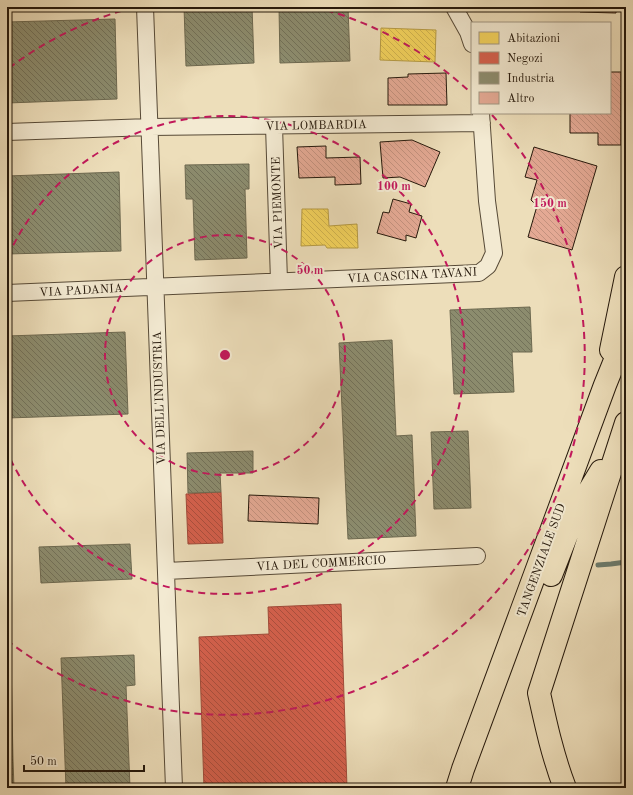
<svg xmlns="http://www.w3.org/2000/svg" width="633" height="795" font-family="'Old Standard TT',serif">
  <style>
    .homes { fill: url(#homes-back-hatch); stroke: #b79c44 }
    .shops { fill: url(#shops-back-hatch); stroke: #a14a39 }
    .industry { fill: url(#industry-back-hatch); stroke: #6d6950 }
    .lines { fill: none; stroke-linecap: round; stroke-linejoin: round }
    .stream { stroke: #6b7a6c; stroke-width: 5 }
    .building { fill: url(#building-back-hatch); stroke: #25180b }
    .minor-casing { stroke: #574a37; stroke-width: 18 }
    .highway-casing { stroke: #25180b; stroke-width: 24 }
    .minor { stroke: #f3ead2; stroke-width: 16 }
    .highway { stroke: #eddeba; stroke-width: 22 }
    .ring { fill: none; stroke: #c2185b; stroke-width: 2; stroke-dasharray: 7 5 }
    .labels { text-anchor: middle; stroke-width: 4; stroke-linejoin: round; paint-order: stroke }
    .street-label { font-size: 12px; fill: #25180b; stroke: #f3ead2 }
    .centre { fill: #c2185b; stroke: #f3ead2; stroke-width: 2 }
    .ring-label { font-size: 12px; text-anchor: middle; font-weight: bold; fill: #c2185b; stroke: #f3ead2; stroke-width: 4; stroke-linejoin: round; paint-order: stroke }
  </style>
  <defs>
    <pattern id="homes-back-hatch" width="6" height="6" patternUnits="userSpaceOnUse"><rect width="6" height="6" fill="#f6d55c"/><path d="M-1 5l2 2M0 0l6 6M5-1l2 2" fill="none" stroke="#d3b64f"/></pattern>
    <pattern id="shops-back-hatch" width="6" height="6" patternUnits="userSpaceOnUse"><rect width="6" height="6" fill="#d6604d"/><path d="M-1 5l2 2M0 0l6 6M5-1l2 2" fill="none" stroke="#ad4e3e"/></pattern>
    <pattern id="industry-back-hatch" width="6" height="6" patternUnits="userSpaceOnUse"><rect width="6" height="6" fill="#8c8c6e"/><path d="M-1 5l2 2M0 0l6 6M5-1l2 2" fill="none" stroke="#727159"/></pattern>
    <pattern id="building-back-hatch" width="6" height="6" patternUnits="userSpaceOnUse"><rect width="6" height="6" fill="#e4a994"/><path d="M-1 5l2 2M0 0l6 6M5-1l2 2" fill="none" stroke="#c3917e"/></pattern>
  </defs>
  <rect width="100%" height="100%" fill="#eddeba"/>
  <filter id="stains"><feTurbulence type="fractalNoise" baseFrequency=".005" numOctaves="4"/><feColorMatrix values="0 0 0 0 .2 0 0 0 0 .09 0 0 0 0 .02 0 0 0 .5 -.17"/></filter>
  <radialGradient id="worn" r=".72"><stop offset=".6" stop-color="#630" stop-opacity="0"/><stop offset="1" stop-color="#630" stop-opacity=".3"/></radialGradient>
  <path class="homes" d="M381,28L436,30L435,62L380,60Z
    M302,209H328L329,226L357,224L358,248H327L325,245L301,246Z"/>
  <path class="shops" d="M221,492L223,543L188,544L186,494Z
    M341,604L347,788H204L199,637L269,634L268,607Z"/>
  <path class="industry" d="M184,7H252L254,63L186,66Z
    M279,7H348L350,61L280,63Z
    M115,19L117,99L7,103V22Z
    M249,164V189H245L247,258L195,260L193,199H186L185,165Z
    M119,172L121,251L7,254V176Z
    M530,307L532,352H512L514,392L454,394L450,310Z
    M125,332L128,414L7,418V336Z
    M392,340L396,436L412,435L416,536L348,539L339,343Z
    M468,431L471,508L434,509L431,432Z
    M253,451V473H220L221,492L188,493L187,453Z
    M130,544L132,579L41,583L39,547Z
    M7,561H9L13,760H7Z
    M134,655L135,685L126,686L130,788H66L61,658Z
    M7,760H13L14,788H7Z"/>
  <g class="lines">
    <path class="stream" d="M598,565L611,564L626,562"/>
  </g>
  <path class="building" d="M580,7H616V13L580,12Z
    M610,72H621V145H598V133H570V113H610Z
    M446,73L447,105H388V78L408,77V74Z
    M412,140L440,152L425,187L400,177L383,178L380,142Z
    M326,146V158L360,157L361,184L335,185V177L299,178L297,147Z
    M534,147L597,166L572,250L528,237L537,206L531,200L537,180L525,177Z
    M393,199L411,204L409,212L422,216L416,238L406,235V241L377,233L383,212L389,213Z
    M249,495L319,498L318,524L248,521Z"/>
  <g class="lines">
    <g class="minor-casing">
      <path id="minor" d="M145,7L174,788
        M454,7L468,32L472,44
        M274,126L279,281
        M7,132L150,127L482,123
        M7,293L479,273L488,266L494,253L487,201L481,113
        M166,571L477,556"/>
    </g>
    <g class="highway-casing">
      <path id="highway" d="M611,350L626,277
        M551,575L575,514L601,471
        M457,788L463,769L605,385L626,333
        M565,788C553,757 546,725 539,693L626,423"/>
    </g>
    <use href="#minor" class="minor"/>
    <use href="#highway" class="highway"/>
  </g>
  <g class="ring">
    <circle cx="225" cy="355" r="120"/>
    <path d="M8 256A239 239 0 1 1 8 454"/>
    <path d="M9 68A359 359 0 0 1 135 7M315 7A359 359 0 0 1 470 92M492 115A359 359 0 0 1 9 642"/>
  </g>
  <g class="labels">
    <g class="street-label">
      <text transform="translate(316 125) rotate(-1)" y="4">VIA LOMBARDIA</text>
      <text transform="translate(277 203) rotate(-92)" y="4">VIA PIEMONTE</text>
      <text transform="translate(412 275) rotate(-3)" y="4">VIA CASCINA TAVANI</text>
      <text transform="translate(81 290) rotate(-3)" y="4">VIA PADANIA</text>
      <text transform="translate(159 398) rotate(-92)" y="4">VIA DELL'INDUSTRIA</text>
      <text transform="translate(541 560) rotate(-70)" y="4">TANGENZIALE SUD</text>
      <text transform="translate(321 563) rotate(-3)" y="4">VIA DEL COMMERCIO</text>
    </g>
  </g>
  <circle cx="225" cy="355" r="6" class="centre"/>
  <g class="ring-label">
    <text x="394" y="190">100 m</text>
    <text x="550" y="207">150 m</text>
    <text x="310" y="274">50 m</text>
  </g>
  <rect width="633" height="795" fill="none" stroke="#eddeba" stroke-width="24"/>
  <rect x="8" y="8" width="617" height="779" fill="none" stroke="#25180b" stroke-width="2"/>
  <rect x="12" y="12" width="609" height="771" fill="none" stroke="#25180b"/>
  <rect x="471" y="22" width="140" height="92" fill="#f3ead2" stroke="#a19682"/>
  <rect x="479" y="32" width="20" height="12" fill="#f6d55c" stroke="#a19682"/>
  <text x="507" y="42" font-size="12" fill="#25180b">Abitazioni</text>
  <rect x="479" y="52" width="20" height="12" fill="#d6604d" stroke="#a19682"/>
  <text x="507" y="62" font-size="12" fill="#25180b">Negozi</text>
  <rect x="479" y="72" width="20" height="12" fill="#8c8c6e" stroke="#a19682"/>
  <text x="507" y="82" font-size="12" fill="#25180b">Industria</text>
  <rect x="479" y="92" width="20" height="12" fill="#e4a994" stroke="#a19682"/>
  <text x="507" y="102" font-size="12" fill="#25180b">Altro</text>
  <path d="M24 765v6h120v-6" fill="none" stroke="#25180b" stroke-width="2"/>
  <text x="30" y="765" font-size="12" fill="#25180b" stroke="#f3ead2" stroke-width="3" paint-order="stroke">50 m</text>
  <rect width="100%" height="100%" filter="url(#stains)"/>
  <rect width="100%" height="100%" fill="url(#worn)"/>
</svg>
